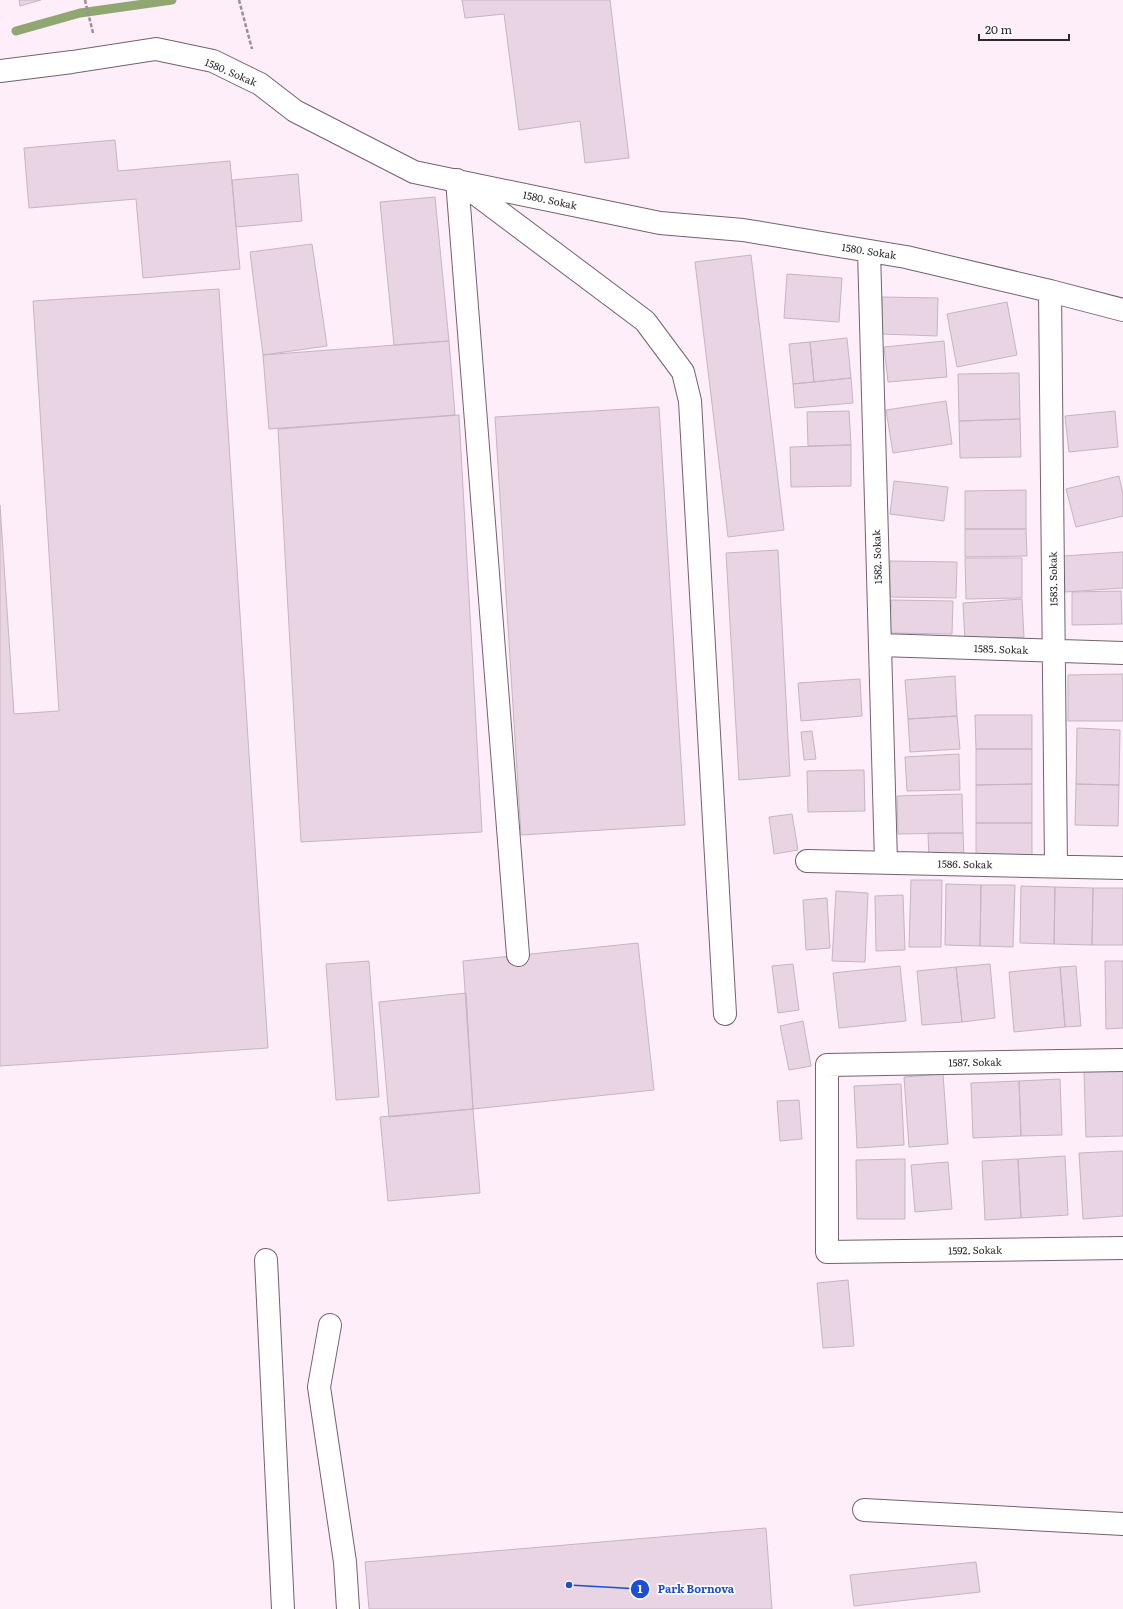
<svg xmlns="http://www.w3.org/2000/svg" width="1123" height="1609" font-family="Literata,serif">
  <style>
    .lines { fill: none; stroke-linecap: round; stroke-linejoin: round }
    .stream { stroke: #91a771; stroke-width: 9 }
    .building { fill: #e8d4e2; stroke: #c7b4c2 }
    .minor-casing { stroke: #74626e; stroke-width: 24 }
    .path { stroke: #9c9098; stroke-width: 2.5; stroke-dasharray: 4 2; stroke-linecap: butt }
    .minor { stroke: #fff; stroke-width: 22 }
    .labels { text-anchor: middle; stroke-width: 3.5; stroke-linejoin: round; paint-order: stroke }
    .street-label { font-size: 10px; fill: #2d262b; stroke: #fff }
    .leader { fill: none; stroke: #1d4ed8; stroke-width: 1.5 }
    .callout-dot { fill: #1d4ed8; stroke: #fff; stroke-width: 1.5 }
    .mark-label { font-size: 12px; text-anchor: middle; font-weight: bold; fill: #fff }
    .callout-label { font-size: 11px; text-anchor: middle; font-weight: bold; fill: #1d4ed8; stroke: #fff; stroke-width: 3.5; stroke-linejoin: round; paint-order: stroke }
  </style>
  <rect width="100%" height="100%" fill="#feeef9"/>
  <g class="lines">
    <path class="stream" d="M16,31L80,13L172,0"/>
  </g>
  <path class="building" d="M19,0H41L20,6Z
    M462,0H610L629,158L585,163L580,121L519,130L504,14L465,18Z
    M115,140L118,171L230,161L240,269L143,278L136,199L29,208L24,148Z
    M298,174L302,221L236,227L232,180Z
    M435,197L449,341L394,345L380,202Z
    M312,244L327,346L263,355L250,252Z
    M751,255L784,530L728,537L695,262Z
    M787,274L842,278L839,322L784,318Z
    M219,289L268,1048L0,1066V505L14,714L59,711L33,301Z
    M882,297L938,298L937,336L882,334Z
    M1007,302L1017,355L957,367L947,314Z
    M847,338L851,378L814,382L810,342Z
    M449,341L455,415L269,429L263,355Z
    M944,341L947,377L888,382L884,347Z
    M810,342L814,382L793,384L789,344Z
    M1019,373L1020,419L959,421L958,374Z
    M851,378L853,403L795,408L793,384Z
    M946,401L952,444L893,453L886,410Z
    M659,407L685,825L521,835L495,417Z
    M849,411L851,445L808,446L807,412Z
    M1115,411L1118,447L1069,452L1065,416Z
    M459,415L482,832L301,842L278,429Z
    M1020,419L1021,457L960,458L959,421Z
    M851,445V486L791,487L790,447Z
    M1119,476L1123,494V516L1076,527L1066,489Z
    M894,481L948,487L944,521L890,514Z
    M1026,490V529H965V491Z
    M965,529H1026L1027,556L965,557Z
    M778,550L790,776L739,780L726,553Z
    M1123,552V588L1065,592L1063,556Z
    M965,558H1022V598L966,599Z
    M890,561L957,562L956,598L890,597Z
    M1121,591L1122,624L1072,625V592Z
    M1022,599L1024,637L965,641L963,603Z
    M891,600L953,601L952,634L890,633Z
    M1123,674V721H1068V675Z
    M955,676L957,716L908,719L905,680Z
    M860,679L862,716L801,721L798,683Z
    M975,715H1032V749H976Z
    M957,716L960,749L910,752L908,719Z
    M1077,728L1120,730L1119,785L1076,784Z
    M812,731L816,759L804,760L801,732Z
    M976,749H1032V784L976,785Z
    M959,754L960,790L907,791L905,757Z
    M864,770L865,811L808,812L807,771Z
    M1032,784V823H976V785Z
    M1076,784L1119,785L1118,826L1075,825Z
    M962,794L963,833L898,834L897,796Z
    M792,814L798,850L774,854L769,817Z
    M976,823H1032V857L976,858Z
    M928,833H963L964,860L929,861Z
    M911,880H942L941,947H909Z
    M946,884L981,885L980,946L945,945Z
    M981,885H1015L1013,947L980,946Z
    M1021,886L1055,887L1054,944L1020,943Z
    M1055,887L1093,888L1092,945L1054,944Z
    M1093,888H1123V945H1092Z
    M836,891L868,893L865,962L832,961Z
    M903,895L905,950L876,951L875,896Z
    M827,898L830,948L806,950L803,900Z
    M638,943L654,1090L473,1109L463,961Z
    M369,961L379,1097L336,1100L326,964Z
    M1105,961H1123V1028L1106,1029Z
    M793,964L799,1010L778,1013L772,966Z
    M990,964L995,1018L962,1022L956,967Z
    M900,966L906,1021L839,1028L833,973Z
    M1076,966L1081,1026L1065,1027L1060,967Z
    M956,967L962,1022L922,1025L917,971Z
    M1060,967L1065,1027L1014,1032L1009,972Z
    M466,993L473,1109L389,1117L379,1002Z
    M803,1021L811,1066L789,1070L780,1026Z
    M1123,1070V1136L1086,1137L1084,1071Z
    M943,1074L948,1144L909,1147L904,1077Z
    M1060,1079L1062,1135L1021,1136L1019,1081Z
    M1019,1081L1021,1136L973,1138L971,1083Z
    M901,1084L904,1145L857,1148L854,1086Z
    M799,1100L802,1139L780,1141L777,1101Z
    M473,1109L480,1193L388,1201L380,1117Z
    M1123,1151V1216L1083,1219L1079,1153Z
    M1065,1156L1068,1215L1021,1218L1018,1159Z
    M905,1159V1219H857L856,1160Z
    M1018,1159L1021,1218L985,1220L982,1161Z
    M948,1162L952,1209L915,1212L911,1165Z
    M848,1280L854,1346L823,1348L817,1283Z
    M766,1528L772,1609H369L365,1562Z
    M976,1562L980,1592L854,1606L850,1575Z"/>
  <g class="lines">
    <g class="minor-casing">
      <path id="minor" d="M0,71L72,62L156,49L213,61L260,84L295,111L414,172L660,223L743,230L906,257L1050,291L1123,310
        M869,251L886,862
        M1050,291L1056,866
        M880,645L1123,653
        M807,861L1123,868
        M518,955L457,180L645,321L683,372L690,401L725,1014
        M1123,1060L827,1065V1252L1123,1248
        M266,1260L283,1609
        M330,1325L319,1387L345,1562L348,1609
        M864,1510L1123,1524"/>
    </g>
    <path class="path" d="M85,0L93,33
      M239,0L252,49"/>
    <use href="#minor" class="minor"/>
  </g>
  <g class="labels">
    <g class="street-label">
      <text transform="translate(231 72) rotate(23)" y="4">1580. Sokak</text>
      <text transform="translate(550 200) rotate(12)" y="4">1580. Sokak</text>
      <text transform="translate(869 251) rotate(9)" y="4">1580. Sokak</text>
      <text transform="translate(877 557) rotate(-92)" y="4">1582. Sokak</text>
      <text transform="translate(1053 579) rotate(-91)" y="4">1583. Sokak</text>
      <text transform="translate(1001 649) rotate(2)" y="4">1585. Sokak</text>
      <text transform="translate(965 864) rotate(1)" y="4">1586. Sokak</text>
      <text transform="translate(975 1062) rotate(-1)" y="4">1587. Sokak</text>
      <text transform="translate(975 1250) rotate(-1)" y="4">1592. Sokak</text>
    </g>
  </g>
  <path class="leader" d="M569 1585L640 1589"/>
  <g class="callout-dot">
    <circle cx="569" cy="1585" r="4"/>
    <circle cx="640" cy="1589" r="10"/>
  </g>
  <g class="mark-label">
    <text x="640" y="1593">1</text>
  </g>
  <g class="callout-label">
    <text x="696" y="1593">Park Bornova</text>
  </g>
  <path d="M979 34v6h90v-6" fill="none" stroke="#2d262b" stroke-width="2"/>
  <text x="985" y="34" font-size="12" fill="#2d262b" stroke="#ffffff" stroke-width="3" paint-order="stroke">20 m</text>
</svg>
